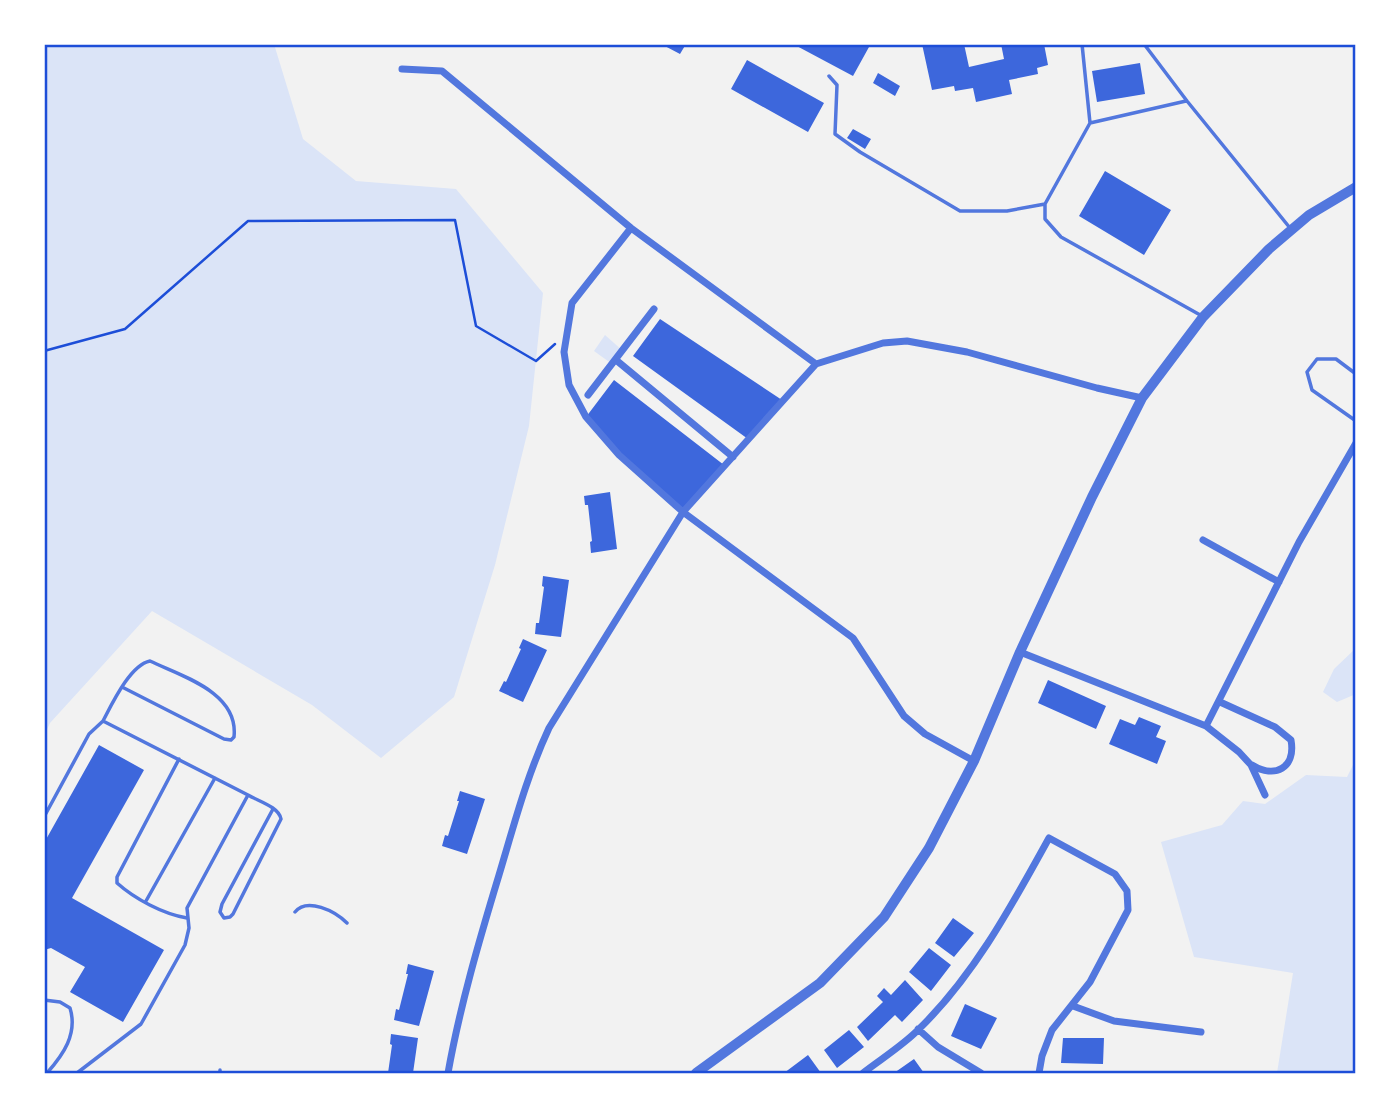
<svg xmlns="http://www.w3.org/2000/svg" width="1400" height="1117" font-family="Ubuntu,sans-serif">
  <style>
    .green { fill: #dbe4f7 }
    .building { fill: #3d67dc }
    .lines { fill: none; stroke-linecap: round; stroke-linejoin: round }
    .path { stroke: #1d4ed8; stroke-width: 2.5 }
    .service { stroke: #5277de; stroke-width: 3.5 }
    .minor { stroke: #5277de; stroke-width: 7 }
    .tertiary { stroke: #5277de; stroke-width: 10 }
    .neatline { fill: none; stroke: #1d4ed8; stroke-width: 2.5 }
  </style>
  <rect width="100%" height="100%" fill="#f2f2f2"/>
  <path class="green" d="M44,44H274L303,139L356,181L456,189L543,293L529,426L495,565L454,697L381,758L312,705L152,611L50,723L44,736Z
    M605,335L623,351L612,364L594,351Z
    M1356,648V694L1337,702L1323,692L1334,669Z
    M1356,759V1073H1277L1293,973L1194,957L1161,842L1222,825L1243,801L1265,804L1306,775L1347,777Z"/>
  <path class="building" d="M661,44H686L680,54Z
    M793,44H862L869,47L853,76Z
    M922,44H964L969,67L1004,59L1001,44H1044L1048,65L1037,68L1038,74L1009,80L1012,94L976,102L973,88L955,91L954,86L932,90Z
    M747,60L824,103L808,132L731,89Z
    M1140,63L1145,94L1097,102L1092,71Z
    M878,73L900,86L895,96L873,83Z
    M853,129L871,139L865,149L847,138Z
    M1105,171L1171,210L1144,255L1079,216Z
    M660,319L782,400L748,439L633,356Z
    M614,380L724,465L683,512L619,455L586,417Z
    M610,492L617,549L591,553L590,542L592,541L588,505H585L584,496Z
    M543,576L569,580L561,637L535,634L536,623H539L544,587L542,586Z
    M523,639L547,650L523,702L499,691L504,681L506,682L521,649L519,648Z
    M1048,680L1106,706L1096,729L1038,703Z
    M1139,717L1161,726L1156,737L1166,741L1157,764L1109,744L1120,719L1135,725Z
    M99,745L144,770L72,898L164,950L123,1022L70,992L85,967L51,948L44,950V843Z
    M460,791L485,799L467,854L442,846L445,835L448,836L459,801H457Z
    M953,918L974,933L954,957L935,943Z
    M929,948L951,965L931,991L909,972Z
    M408,964L434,971L419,1026L394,1020L396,1009L399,1010L408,974H406Z
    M905,980L923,1000L902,1022L895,1015L868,1041L857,1027L883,1002L877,996L884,988L891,995Z
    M965,1004L997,1018L981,1049L951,1036Z
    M849,1030L864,1047L837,1068L824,1050Z
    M391,1034L418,1038L413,1073H388L392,1045L390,1044Z
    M1063,1038H1104L1103,1064L1061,1063Z
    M808,1055L821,1073H784Z
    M914,1059L924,1073H894Z"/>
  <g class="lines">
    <path class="path" d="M44,351L125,329L248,221L455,220L476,326L536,361L555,344"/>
    <path class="service" d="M1082,44L1090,123L1045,204V219L1061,237L1202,316
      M1144,44L1187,101L1290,228
      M829,76L837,85L835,134L860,152L960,211H1007L1045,204
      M1090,123L1186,101
      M1356,374L1336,359H1317L1307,372L1312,390L1356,421
      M103,721C112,704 130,665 150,661C181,676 239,692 234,737L231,740L224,739L122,687
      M179,759L117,877V883C135,899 163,914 187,918
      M248,795C258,801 279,807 281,819L233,914L230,917L224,918L220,912L222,904L273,809
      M44,817L89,734L103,721L248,795L187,908L189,928L185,945L141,1024L77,1073
      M146,901L215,778
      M295,912C307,897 335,911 347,923
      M44,1000L60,1002L70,1008C78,1034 63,1055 47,1073
      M220,1070V1073"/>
    <path class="minor" d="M402,69L442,71L631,228L816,364
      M631,228L572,303L564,352L569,385L586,417L619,455L683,512L853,638L904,716L925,734L974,761
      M616,360L733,457
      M588,395L654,309
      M1203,540L1279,582
      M1020,652L1206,726L1239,752L1251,765L1265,795
      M1220,702L1275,727L1291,740C1296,768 1275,779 1252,765
      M1206,726L1299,542L1356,443
      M1073,1006L1114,1021L1201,1032
      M918,1029L938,1047L981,1073
      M448,1073C460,1006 479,941 499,875C514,825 527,775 549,728L683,512L816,364L883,343L907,341L967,352L1097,388L1142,398
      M863,1073C881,1059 902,1046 918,1030C974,976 1012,905 1049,838L1115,874L1127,891L1128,910L1090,982L1052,1030L1042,1056L1039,1073"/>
    <path class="tertiary" d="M696,1073L820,983L884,917L929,848L974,761L1020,652L1092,497L1142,398L1203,317L1269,249L1309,215L1356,187"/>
  </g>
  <rect width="1400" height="1117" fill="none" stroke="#ffffff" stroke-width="91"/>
  <rect x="46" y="46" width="1308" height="1026" class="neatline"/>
</svg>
